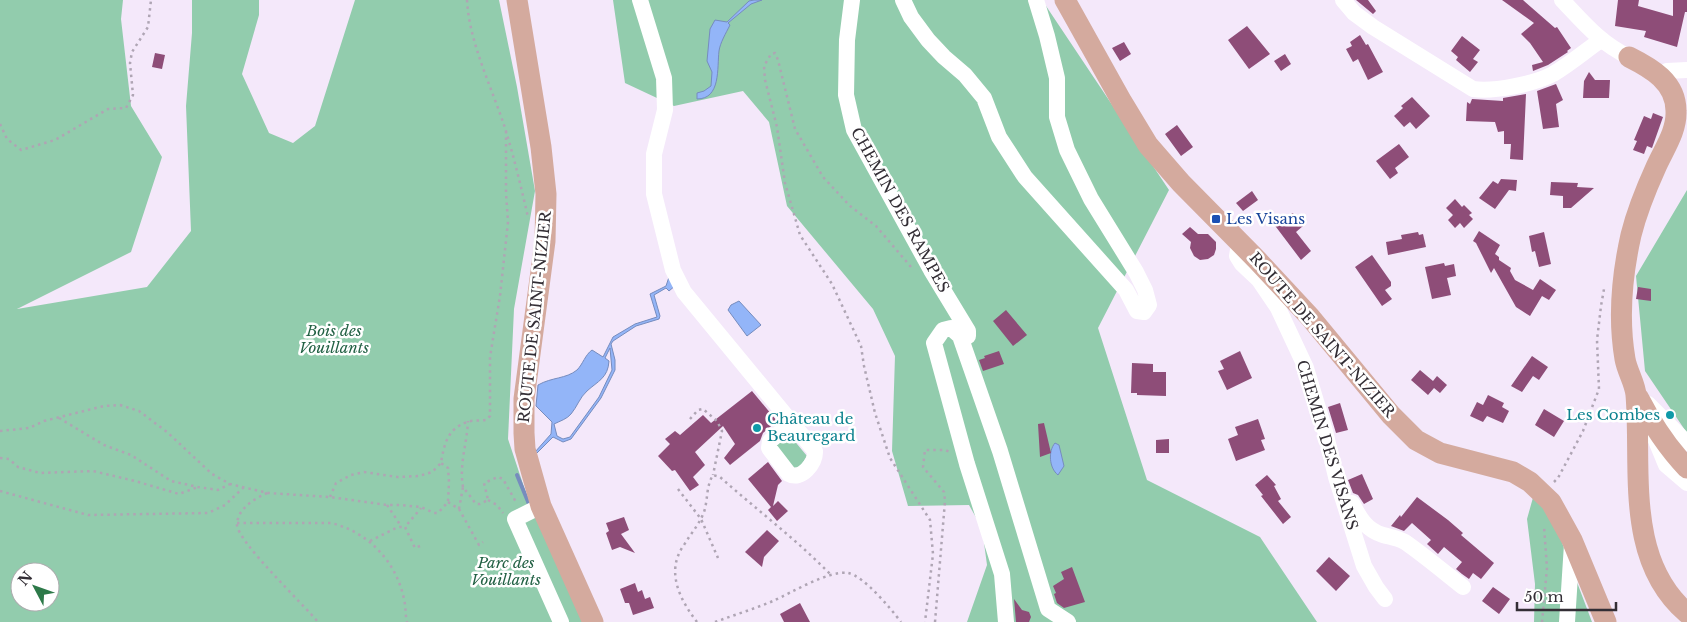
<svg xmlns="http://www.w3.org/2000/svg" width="1687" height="622" font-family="'Libre Baskerville',serif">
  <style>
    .green { fill: #92ccad; fill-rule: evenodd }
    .water { fill: #93b5f8; stroke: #768cbe; fill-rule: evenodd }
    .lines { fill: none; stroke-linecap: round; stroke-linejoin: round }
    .stream { stroke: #768cbe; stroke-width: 4 }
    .building { fill: #8e4d78 }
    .path { stroke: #afa5b4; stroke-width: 2.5; stroke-dasharray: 2.5 4; stroke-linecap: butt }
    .minor { stroke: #fff; stroke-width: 16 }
    .major { stroke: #d4aa9e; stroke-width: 21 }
    .transit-dot { fill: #1a4fb4; stroke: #fff; stroke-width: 2 }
    .culture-dot { fill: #0f9aa8; stroke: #fff; stroke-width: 2 }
    .labels { text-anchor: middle; stroke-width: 5; stroke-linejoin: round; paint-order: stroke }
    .street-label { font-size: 15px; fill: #332e35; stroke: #fff }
    .transit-label { font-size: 15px; fill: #164399; stroke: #fff; text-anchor: start }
    .park-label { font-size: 15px; font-style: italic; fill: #226144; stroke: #fff }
    .culture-label { font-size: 15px; fill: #0d838f; stroke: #fff; text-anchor: end }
  </style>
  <rect width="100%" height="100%" fill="#f4e8fa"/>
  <path class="green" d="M0,0H123L121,19L131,106L162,157L131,252L17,309L147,287L191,231L186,106L192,33V0H259V15L242,74L269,133L293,143L315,126L355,0H499L517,87L535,191L514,309L508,439L527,496L586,622H0ZM20,572H50V602H20Z
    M613,0H1042L1169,190L1098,328L1147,480L1260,537L1317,622H967L987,565L982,528L969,505L908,506L892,451L895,356L873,309L787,206L769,122L743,91L674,106L625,83Z
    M1687,190V433L1645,371L1636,276Z
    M786,437L792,438L807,456L800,467L793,468L777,453V444Z
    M1534,494L1549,508L1592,622H1534L1535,584L1527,519Z"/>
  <path class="water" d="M754,0H762L751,4L728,23L730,25C726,33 720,43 719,51C717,68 721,99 697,99V93L704,91L711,86L712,72L707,61L710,29L715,20L727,22L749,1Z
    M669,277L676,285L669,291L666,288L654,295L660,316L659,319L636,326L613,341L611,344L615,360V370L601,398L571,439L563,442L553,437L536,454L535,452L551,434L552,422L536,406L538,385C552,377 566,379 577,370C583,364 585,355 592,350L603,357L613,337L635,324L657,317L650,294L666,286ZM610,348L612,370L599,397L570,437L563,439L557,436L554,424C560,421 567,419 571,414C577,407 580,397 587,391C598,381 608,378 609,361L605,358Z
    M739,301L761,325L747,336L728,310L731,305Z
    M1055,443L1059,445L1064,466L1058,475C1049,468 1048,451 1055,443Z"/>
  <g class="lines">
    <path class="stream" d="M517,475L529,504"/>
  </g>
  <path class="building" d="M1356,0H1368L1376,11L1373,14Z
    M1502,0H1523L1555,28L1557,27L1571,48L1567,51L1568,52L1548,65L1533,71L1532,65L1543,62L1530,43L1521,34L1534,23Z
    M1618,0H1639L1638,6L1673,16V0H1687V12H1685L1677,47L1644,37L1646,31L1615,26Z
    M1247,26L1270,54L1249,69L1228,40Z
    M1360,35L1366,45L1368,44L1383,72L1368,80L1358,59L1353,62L1346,49L1352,46L1350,42Z
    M1462,36L1480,50L1473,59L1478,62L1470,72L1456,60L1458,57L1451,51Z
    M1124,42L1131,54L1120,61L1112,48Z
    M155,53L165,55L162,69L152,67Z
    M1285,54L1291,64L1281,71L1274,61Z
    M1589,72L1595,80H1610L1609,98H1583L1584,81Z
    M1556,84L1563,100L1556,104L1559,127L1543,129L1537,91Z
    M1526,94L1523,160L1510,159L1511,144H1504V131L1498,132L1495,122L1466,121L1467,102L1470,104L1472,99L1503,101V98Z
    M1412,97L1430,116L1416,129L1410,122L1404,127L1394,116L1403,108L1401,106Z
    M1653,113L1663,117L1652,148L1647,146L1644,154L1633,150L1637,141L1634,140L1644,116L1651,119Z
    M1177,125L1193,147L1181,156L1165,134Z
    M1399,144L1409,157L1395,168L1398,173L1390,179L1376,161Z
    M1501,179L1517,180L1516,191L1509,190L1495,209L1479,198L1493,181L1498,184Z
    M1551,182L1578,183L1577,187L1594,188L1571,208H1563V196L1550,195Z
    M1252,191L1258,200L1243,211L1236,203Z
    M1455,199L1462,207L1464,205L1472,213L1469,215L1473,219L1464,228L1460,223L1455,228L1448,220L1453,215L1446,208Z
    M1293,213L1303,226L1296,232L1311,251L1301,260L1273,223Z
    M1190,227L1198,234H1208L1216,242V249L1214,255L1208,259L1200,260L1194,256L1190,248L1191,242L1182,234Z
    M1479,231L1500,245L1495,254L1499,257V260L1511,268L1510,271L1515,280L1533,290L1540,279L1556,290L1549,300L1542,296L1530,316L1516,307L1494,268L1491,273L1476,243L1473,241Z
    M1418,232L1419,235L1423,234L1426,247L1388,255L1386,242L1402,239L1401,235Z
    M1544,232L1551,264L1539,267L1535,251L1532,252L1529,236Z
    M1372,255L1391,282V286L1385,290L1392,299L1382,306L1355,267Z
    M1444,263L1445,266L1454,264L1456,276L1447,278L1451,295L1432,299L1425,267Z
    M1638,287L1651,289V301L1636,299Z
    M1006,310L1027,335L1013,346L993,321Z
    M999,351L1004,364L983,371L979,360L985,358L984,356Z
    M1240,351L1252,378L1227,390L1218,371L1224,369L1220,361Z
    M1532,356L1548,367L1539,380L1533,376L1522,392L1511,386Z
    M1132,363L1153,364V372H1166V396L1137,395V393H1131Z
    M1420,370L1433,381L1437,376L1447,385L1440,393L1434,388L1428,395L1411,380Z
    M752,391L777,421L763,433L760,441L730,465L724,458L735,444L723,426L695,452L705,465L693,477L699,485L690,491L675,470L672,471L658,456L670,444L665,439L675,431L680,435L703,415L711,423Z
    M1488,395L1504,403L1502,407L1509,411L1503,423L1487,416L1483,422L1470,416L1477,402L1483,405Z
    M1340,403L1348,430L1336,433L1328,407Z
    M1544,409L1564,421L1554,437L1535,425Z
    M1258,419L1265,439L1261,440L1265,450L1236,461L1228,439L1238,435L1235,427Z
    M1044,423L1051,453L1040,457L1038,424Z
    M1169,439V453H1156V440Z
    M768,462L782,481L778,485L773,506L778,501L788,511L777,521L768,510L771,507L748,479Z
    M1362,474L1373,499L1364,504L1358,495L1353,493L1348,480Z
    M1267,475L1276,485L1274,486L1281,499L1278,501L1291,517L1283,524L1261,496L1263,495L1255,485Z
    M1417,497L1448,520L1463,533L1461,535L1494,563L1481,579L1473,573L1469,579L1462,574L1456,569L1462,562L1444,547L1438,554L1427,544L1431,540L1412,523L1404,531L1391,526L1400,515L1401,517Z
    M624,517L629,530L621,534L635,553L620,547L612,550L606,533L609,531L606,523Z
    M767,530L779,541L764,557L762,567L745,552Z
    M1329,557L1350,576L1336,591L1316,571Z
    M1072,567L1085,602L1064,608L1057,603L1054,594L1056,593L1053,586L1064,579L1061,572Z
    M635,583L638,592L642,590L645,599L650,597L654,608L633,615L629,603H625L620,589Z
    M1493,587L1510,599L1499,614L1482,601Z
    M1014,599L1022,610L1029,612L1031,617L1029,622H1016Z
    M800,603L810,622H784L780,614Z"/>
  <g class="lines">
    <path class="path" d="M467,0C469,42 492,88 505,128C514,157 521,187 528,217
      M0,124L7,139L21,150L55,140L108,109L126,108L133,95L130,63L132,52L148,27L151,0
      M911,267L876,226L850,206L823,177L795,129L778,60L775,53L771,54L764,66L765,80L777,127L785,183L800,235L832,284L861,346L864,366L875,413L890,458L930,520L933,554L925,622
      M59,418L104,445L131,455L171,481L198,487L218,490L230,484
      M690,419L698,410L703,409L717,421L722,431L713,475
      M0,431L29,428L44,421L104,406L120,405L139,411L167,432L212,474L230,484L268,493L330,497L387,505H400L421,507L434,513H438L448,502L449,482L448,468L441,463
      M0,458L9,459L18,467L40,473L93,471L135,481L179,494L198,487
      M1554,482L1558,478L1583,431L1599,389L1597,340L1601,306L1604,289
      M463,487C459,464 467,444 468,421
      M678,489L701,519L718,558
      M0,491L88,515L208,513L225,505L245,486
      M267,493C254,499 237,509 237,525C238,542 304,605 318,622
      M330,497L336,483L351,475L364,472L397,477L419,476L432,472L441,463C444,445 447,429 467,422C472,420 480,421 486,420L490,416V357L500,296L508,222L506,193V130
      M488,500L497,505L503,513
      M448,502L459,509L479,545L483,542
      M387,505L401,526
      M459,509L463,487L476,504H480L488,500L484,483L498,477L503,479L516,502
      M237,523H331C368,532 396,561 404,599C406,607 405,614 407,622
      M370,541L398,527H405
      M420,546L415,548L405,527L421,508
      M697,622C680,600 665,571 684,545C691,533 699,525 704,512C708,500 706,486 713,475L720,477C757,510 797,540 831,575
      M715,622C734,615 754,609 773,601C791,593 829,570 848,573C864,576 891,609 901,622
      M935,622L945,501L944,492L923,467L925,450H945L950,452
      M1542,622L1547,568L1544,526"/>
    <path class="minor" d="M640,0L664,78L665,110L654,154V194L673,270L684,292L815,451C816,463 801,481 789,474L769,448L770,441L791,423
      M852,0L847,40L846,95L854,130L931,270L968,331V336H960L951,328L943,330L934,343L967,464L1002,574L1006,622
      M903,0L911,17L928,40L944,57L965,75L984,98L999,137L1025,177L1126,290L1137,311L1144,312L1149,305L1145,290L1136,272L1091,199L1067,150L1057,117V78L1047,36L1036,0
      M1343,0L1354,13L1373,27L1473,89C1494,92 1534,84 1553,74C1570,64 1585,51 1601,40
      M1562,0C1584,23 1600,43 1629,57
      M1660,75L1667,71L1687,70
      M1243,246L1238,250L1237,256L1242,264L1259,280L1278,308L1306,368L1325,431L1336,477L1364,566L1376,587L1385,599
      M960,336L1000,451L1048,609L1068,622
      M1648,404L1687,443
      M1654,436L1666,465L1687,483
      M1352,503C1359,517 1366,530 1383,535C1390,537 1398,538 1405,542C1425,556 1444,572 1463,587
      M541,506L515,519L561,622
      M1567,622L1572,544"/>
    <path class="major" d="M517,0L541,147L546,194L545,241L524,399V433L525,449L541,506L593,622
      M1065,0L1122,102L1148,145L1181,183L1258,261L1310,317L1391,415L1416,440L1440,453L1513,472L1530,482L1551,502L1572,540L1606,622
      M1629,57C1651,68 1676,82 1676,111C1677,131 1664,149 1656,167C1646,189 1637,211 1631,235C1622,275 1618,318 1625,359C1627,371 1635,383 1636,395C1642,467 1624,559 1687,613
      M1638,397C1652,424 1666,446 1687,468"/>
  </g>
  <rect class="transit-dot" x="1211" y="214" width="10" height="10" rx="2.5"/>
  <g class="culture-dot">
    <circle cx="1670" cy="415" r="5"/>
    <circle cx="757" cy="428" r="5"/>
  </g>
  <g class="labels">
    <g class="street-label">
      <text transform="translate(900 210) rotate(61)" y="5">CHEMIN DES RAMPES</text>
      <text transform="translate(535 317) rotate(-84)" y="5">ROUTE DE SAINT-NIZIER</text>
      <text transform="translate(1322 335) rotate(49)" y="5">ROUTE DE SAINT-NIZIER</text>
      <text transform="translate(1327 445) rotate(73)" y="5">CHEMIN DES VISANS</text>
    </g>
    <g class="transit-label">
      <text x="1226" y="224">Les Visans</text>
    </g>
    <g class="park-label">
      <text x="334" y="336">Bois des<tspan x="334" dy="17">Vouillants</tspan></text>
      <text x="506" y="568">Parc des<tspan x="506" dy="17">Vouillants</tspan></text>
    </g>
    <g class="culture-label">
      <text x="1660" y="420">Les Combes</text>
      <text x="767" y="424" text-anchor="start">Château de<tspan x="767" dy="17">Beauregard</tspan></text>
    </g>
  </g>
  <g transform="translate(35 587) rotate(311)"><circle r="24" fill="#ffffff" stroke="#adabae"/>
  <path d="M0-4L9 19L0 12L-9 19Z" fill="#2d7949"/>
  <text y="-8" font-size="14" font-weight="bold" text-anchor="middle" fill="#332e35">N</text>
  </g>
  <path d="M1517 602v8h99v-8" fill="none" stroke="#332e35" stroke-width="2.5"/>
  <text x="1524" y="602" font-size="15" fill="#332e35" stroke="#ffffff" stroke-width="4" paint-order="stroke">50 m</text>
</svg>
